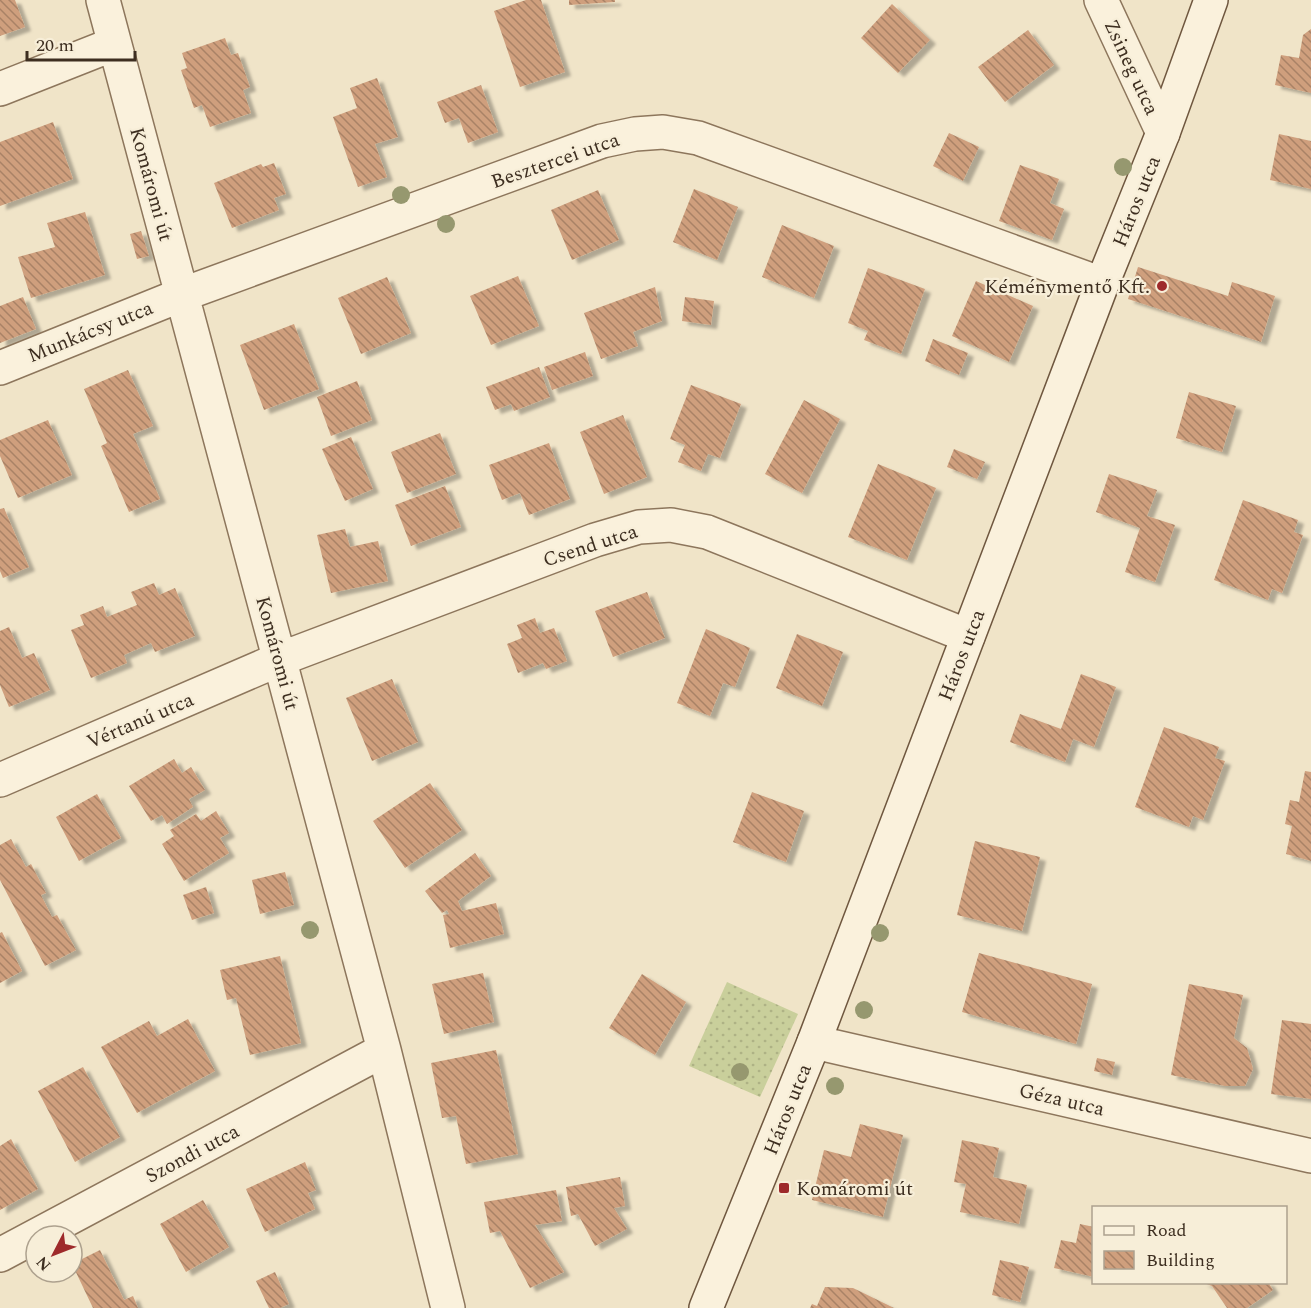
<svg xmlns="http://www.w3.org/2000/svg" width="1311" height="1308" font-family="Spectral,serif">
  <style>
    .grass { fill: url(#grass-dots) }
    .building { fill: url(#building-back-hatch); filter: url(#shadow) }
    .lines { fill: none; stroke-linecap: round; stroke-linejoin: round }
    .street-casing { stroke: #8d765c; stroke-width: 36 }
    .secondary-casing { stroke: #6f573f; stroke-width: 36 }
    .street { stroke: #faf1dc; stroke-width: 33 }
    .secondary { stroke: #faf1dc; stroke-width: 33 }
    .tree { fill: #96986f }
    .poi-dot { fill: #9e2a2b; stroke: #f7eed8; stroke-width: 2 }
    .labels { text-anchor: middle; stroke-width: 4.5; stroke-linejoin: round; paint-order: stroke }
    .street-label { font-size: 20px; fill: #3d2e20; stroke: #f7eed8 }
    .poi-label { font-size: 20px; fill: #3d2e20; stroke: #f7eed8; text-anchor: end }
  </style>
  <defs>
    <pattern id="grass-dots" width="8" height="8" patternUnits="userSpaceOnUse" patternTransform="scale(1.5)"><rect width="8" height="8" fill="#c9cf9b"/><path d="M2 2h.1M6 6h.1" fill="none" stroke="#aeb285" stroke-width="1.8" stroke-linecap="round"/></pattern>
    <pattern id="building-back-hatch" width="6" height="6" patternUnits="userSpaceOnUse" patternTransform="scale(1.5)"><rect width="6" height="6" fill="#cf9f7d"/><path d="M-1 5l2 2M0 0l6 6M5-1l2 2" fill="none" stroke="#a98266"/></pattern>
    <filter id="shadow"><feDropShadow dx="6" dy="4" stdDeviation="1.5" flood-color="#0004"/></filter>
  </defs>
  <rect width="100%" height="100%" fill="#f0e4c8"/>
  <path class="grass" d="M727,982L798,1014L760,1097L689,1066Z"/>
  <path class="building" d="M0,0H15L25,27L0,36Z
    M526,0H541L565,72L520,87L494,11Z
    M569,0H615V2L569,5Z
    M892,4L930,40L898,73L861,38Z
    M1311,29V93L1275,85L1281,55L1299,58L1303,35Z
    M1028,30L1054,65L1005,102L978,67Z
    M225,38L231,55L238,53L250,87L243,90L251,113L210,127L202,105L194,108L181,70L187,68L182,53Z
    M377,78L398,137L375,144L387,177L358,187L333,117L357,108L350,88Z
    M481,85L498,132L468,143L459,118L445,123L437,102Z
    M53,122L73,179L0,206V142Z
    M949,133L979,147L963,181L933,166Z
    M1279,134L1311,141V189L1270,180Z
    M274,163L286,194L274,198L279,210L232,228L214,183L261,164L263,167Z
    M1020,165L1059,179L1050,203L1064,209L1052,240L999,221Z
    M694,189L738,207L717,260L673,242Z
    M598,190L619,240L572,260L551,210Z
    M85,212L105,275L31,298L18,257L55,247L47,223Z
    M782,225L834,246L814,298L762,277Z
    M141,231L149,256L137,259L130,234Z
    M1138,267L1228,296L1232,282L1275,296L1261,342L1128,299Z
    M868,268L925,289L901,354L864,340L868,331L848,323Z
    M518,276L539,326L491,345L470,296Z
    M387,277L411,333L361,354L338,298Z
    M976,281L1033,306L1009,362L952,336Z
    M655,287L662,321L633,332L638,346L601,359L584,313Z
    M23,297L36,329L0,343V306Z
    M685,297L714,301L711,325L682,321Z
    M294,324L319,389L264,410L240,345Z
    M933,339L968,353L959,375L925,361Z
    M585,352L593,376L552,390L544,367Z
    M539,367L550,397L514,411L511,404L495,410L486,387Z
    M128,370L153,426L133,434L160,499L129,512L101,446L107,443L84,389Z
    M357,381L372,420L331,436L317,397Z
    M691,385L741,404L720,458L708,454L701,471L678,462L685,445L670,439Z
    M1189,392L1236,406L1222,452L1176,438Z
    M804,400L840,419L802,493L765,474Z
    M623,415L647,477L604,494L580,432Z
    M48,420L72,475L18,498L0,456V440Z
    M440,433L456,474L407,493L391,452Z
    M351,437L373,489L345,501L322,449Z
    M549,443L570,499L529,515L520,493L502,500L489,465Z
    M954,449L985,462L977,479L947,467Z
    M878,464L936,488L907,560L848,537Z
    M1109,474L1157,490L1147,516L1175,525L1155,582L1125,572L1140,528L1096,512Z
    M445,486L461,527L411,546L395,505Z
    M1243,500L1298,520L1294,532L1303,535L1282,593L1272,589L1268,600L1214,580Z
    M4,508L29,567L3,578L0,571V509Z
    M345,529L350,547L378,541L388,581L331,593L317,535Z
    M154,583L159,595L175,588L195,636L155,652L151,643L124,655L127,663L91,678L71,630L84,625L80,615L103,606L107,617L137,605L131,592Z
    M647,592L665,638L613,657L595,611Z
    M535,618L540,633L554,628L567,661L546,669L543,663L518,673L507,644L522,638L517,625Z
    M9,627L22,658L34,653L50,690L9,707L0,685V631Z
    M706,629L750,648L735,687L723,683L710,716L677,703Z
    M797,634L843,652L822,706L776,688Z
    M1081,674L1116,687L1094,747L1073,739L1065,762L1010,742L1020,714L1061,729Z
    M392,679L418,742L372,761L346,698Z
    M1164,727L1219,747L1215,758L1225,761L1203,820L1193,816L1189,827L1135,807Z
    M174,759L182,773L191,767L205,790L189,799L193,807L167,824L162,815L151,821L129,786Z
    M1305,771L1311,772V861L1286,854L1292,826L1285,824L1290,800L1299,802Z
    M430,783L462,830L405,868L373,821Z
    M752,792L804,811L786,862L733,842Z
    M97,794L121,838L79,861L56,817Z
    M216,811L229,833L220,838L229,853L184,881L162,844L174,836L170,830L196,814L201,821Z
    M11,839L26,867L31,864L46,893L41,895L52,917L57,915L76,950L45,966L0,880V845Z
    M975,841L1040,857L1022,931L957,915Z
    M475,853L491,876L458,901L462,911L496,903L504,934L450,948L443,915L449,914L447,910L442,913L425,891Z
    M285,872L294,905L260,914L252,880Z
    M206,887L214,913L192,920L183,895Z
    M2,932L22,971L0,983V933Z
    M979,953L1092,984L1076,1044L962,1012Z
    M280,956L301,1043L250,1055L236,998L227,1000L220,970Z
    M483,973L494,1022L444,1034L432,984Z
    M642,974L686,1002L655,1055L609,1028Z
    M1189,984L1243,995L1234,1038L1247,1048L1253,1069L1245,1086H1225L1171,1075Z
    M188,1019L215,1071L137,1113L101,1047L149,1021L157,1036Z
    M1282,1020L1311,1024V1099L1271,1094Z
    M496,1050L518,1154L466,1164L456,1116L442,1118L431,1063Z
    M1097,1058L1115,1062L1112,1075L1094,1071Z
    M83,1067L120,1137L75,1162L38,1091Z
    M860,1124L903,1135L883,1217L812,1200L824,1150L851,1157Z
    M11,1139L38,1189L0,1210V1146Z
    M962,1140L999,1148L993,1177L1027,1185L1019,1224L960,1212L966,1184L954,1182Z
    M305,1162L316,1190L308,1193L315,1209L265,1232L246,1189Z
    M620,1177L625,1206L614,1208L627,1229L595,1246L578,1214L571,1216L566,1187Z
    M556,1190L562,1221L535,1225L564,1272L530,1288L500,1231L490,1233L484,1202Z
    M203,1200L229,1247L186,1272L160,1224Z
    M1080,1224L1094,1227V1277L1054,1268L1061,1240L1076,1243Z
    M100,1250L124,1300L133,1296L138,1308H93L72,1264Z
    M1000,1260L1029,1267L1020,1302L992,1295Z
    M275,1272L289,1304L280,1308H269L256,1281Z
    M1201,1282H1268L1273,1290L1247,1308H1227L1212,1286Z
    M825,1287L853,1288L894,1308H810L812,1304L817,1306Z"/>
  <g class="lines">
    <g class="street-casing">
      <path id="street" d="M103,0L384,1050L448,1308
        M1101,0L1163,133
        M0,89L114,44
        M0,368L181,295L602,141L635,134L663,132L698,138L1102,284
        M0,780L280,659L595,540L639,527L671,525L707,532L968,636
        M814,1042L1311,1156
        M0,1255L384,1050"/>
    </g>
    <g class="secondary-casing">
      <path id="secondary" d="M706,1308L814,1042L1102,284L1163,133L1211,0"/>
    </g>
    <use href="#street" class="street"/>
    <use href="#secondary" class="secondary"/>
  </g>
  <g class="tree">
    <circle cx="1123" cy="167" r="9"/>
    <circle cx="401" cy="195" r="9"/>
    <circle cx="446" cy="224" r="9"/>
    <circle cx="310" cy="930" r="9"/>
    <circle cx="880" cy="933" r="9"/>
    <circle cx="864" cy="1010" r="9"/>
    <circle cx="740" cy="1072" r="9"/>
    <circle cx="835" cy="1086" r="9"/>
  </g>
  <g class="poi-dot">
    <circle cx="1162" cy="286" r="6"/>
    <rect x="778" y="1182" width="12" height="12" rx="3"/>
  </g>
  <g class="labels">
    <g class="street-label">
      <text transform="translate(1132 67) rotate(65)" y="7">Zsineg utca</text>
      <text transform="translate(555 160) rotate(-19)" y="7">Besztercei utca</text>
      <text transform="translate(152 184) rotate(75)" y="7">Komáromi út</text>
      <text transform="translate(1136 201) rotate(-68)" y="7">Háros utca</text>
      <text transform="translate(90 331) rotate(-22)" y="7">Munkácsy utca</text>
      <text transform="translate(590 545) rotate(-18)" y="7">Csend utca</text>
      <text transform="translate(278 653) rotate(75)" y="7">Komáromi út</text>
      <text transform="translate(961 655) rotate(-69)" y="7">Háros utca</text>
      <text transform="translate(140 720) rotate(-23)" y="7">Vértanú utca</text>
      <text transform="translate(1062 1099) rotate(13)" y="7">Géza utca</text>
      <text transform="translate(787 1109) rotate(-68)" y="7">Háros utca</text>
      <text transform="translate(192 1153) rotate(-28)" y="7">Szondi utca</text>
    </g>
    <g class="poi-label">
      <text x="1150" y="293">Kéménymentő Kft.</text>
      <text x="796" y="1195" text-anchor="start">Komáromi út</text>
    </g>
  </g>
  <rect x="1092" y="1206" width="195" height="78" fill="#f7eed8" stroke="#ada18e" stroke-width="1.5"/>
  <rect x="1104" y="1226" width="30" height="9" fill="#faf1dc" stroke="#ada18e" stroke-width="1.5"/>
  <text x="1146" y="1236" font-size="18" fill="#3d2e20">Road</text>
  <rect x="1104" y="1251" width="30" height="18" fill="url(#building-back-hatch)" stroke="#ada18e" stroke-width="1.5"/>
  <text x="1146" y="1266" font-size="18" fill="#3d2e20">Building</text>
  <g transform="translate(54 1254) rotate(228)"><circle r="28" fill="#f7eed8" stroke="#ada18e" stroke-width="1.5"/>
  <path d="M0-4.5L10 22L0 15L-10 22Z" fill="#9e2a2b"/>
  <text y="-9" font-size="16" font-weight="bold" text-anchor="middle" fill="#3d2e20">N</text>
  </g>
  <path d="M27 51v9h108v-9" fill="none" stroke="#3d2e20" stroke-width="3"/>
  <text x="36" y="51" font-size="18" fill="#3d2e20" stroke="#f7eed8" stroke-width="4.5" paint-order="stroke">20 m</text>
</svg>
